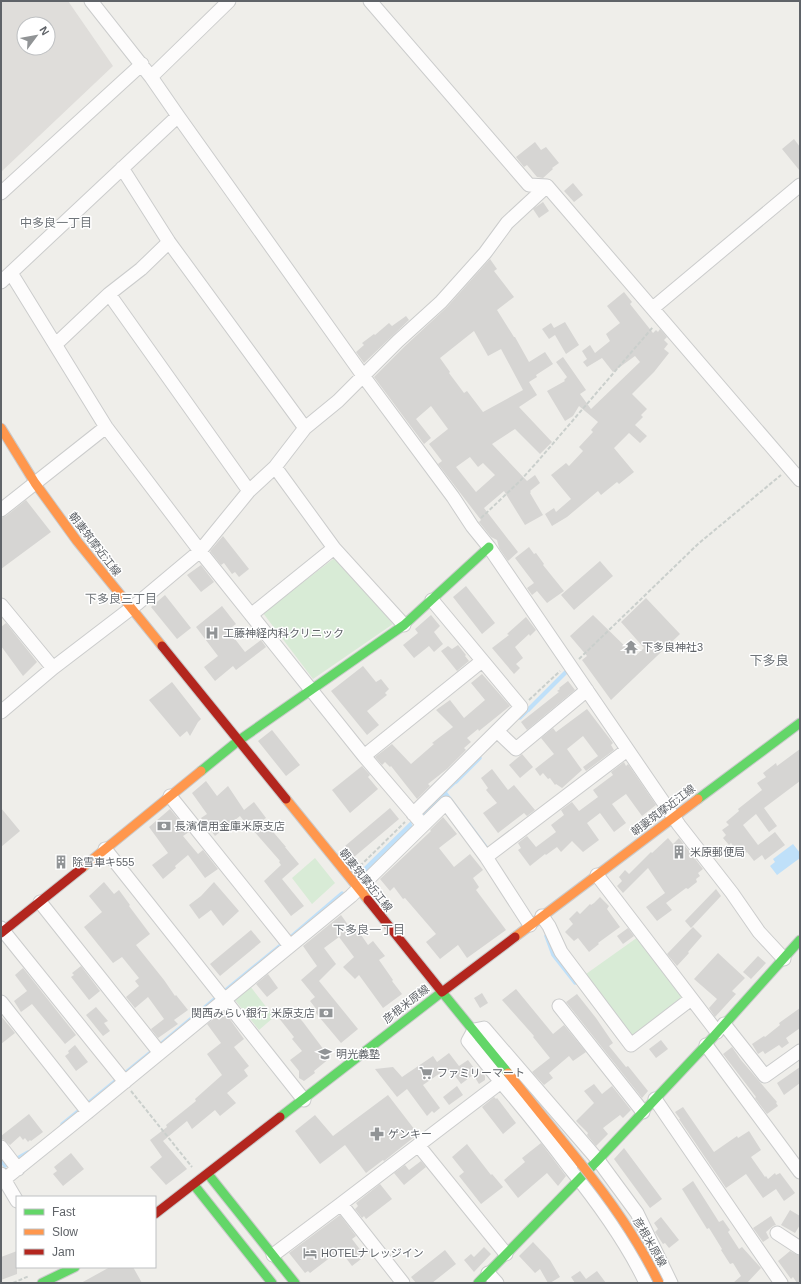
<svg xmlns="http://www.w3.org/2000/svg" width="801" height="1284" font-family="Helvetica,'Noto Sans JP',sans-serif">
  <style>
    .industrial { fill: #dfddda; fill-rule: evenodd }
    .green { fill: #d8ebd6 }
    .water { fill: #bfe0f9 }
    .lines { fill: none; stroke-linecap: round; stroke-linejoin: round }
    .stream { stroke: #bfe0f9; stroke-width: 3.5 }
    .building { fill: #d6d5d3; fill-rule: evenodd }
    .street-casing { stroke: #cbcccc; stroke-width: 15 }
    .fast-casing { stroke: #cacacb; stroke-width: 11 }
    .slow-casing { stroke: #cacacb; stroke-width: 11 }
    .jam-casing { stroke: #cacacb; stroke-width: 11 }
    .path { stroke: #cacfcc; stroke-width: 2; stroke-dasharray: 4 2; stroke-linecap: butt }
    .street { stroke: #fdfcfc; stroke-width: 13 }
    .fast { stroke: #63d668; stroke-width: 9 }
    .slow { stroke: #ff974d; stroke-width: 9 }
    .jam { stroke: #b3261e; stroke-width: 9 }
    .slow-bridge-casing { stroke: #cacacb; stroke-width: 11; stroke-linecap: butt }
    .slow-bridge { stroke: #ff974d; stroke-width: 9 }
    .labels { text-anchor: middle; stroke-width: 3; stroke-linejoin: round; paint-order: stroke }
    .street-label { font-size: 11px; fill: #5f6368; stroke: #fff }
    .poi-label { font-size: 11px; fill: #5f6368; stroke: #fff; text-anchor: start }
    .neighbourhood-label { font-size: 12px; fill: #70757a; stroke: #fff }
    .quarter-label { font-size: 13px; fill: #70757a; stroke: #fff }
  </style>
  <rect width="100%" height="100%" fill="#efeeea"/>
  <path class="industrial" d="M1,1H68L113,66L1,172ZM24,24H48V48H24Z"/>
  <path class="green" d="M337,556L393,624L313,679L263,613Z
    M315,858L335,883L312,904L292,878Z
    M638,937L683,996L634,1035H628L586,974Z
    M250,986L274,1017L259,1030L235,1000Z"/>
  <path class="water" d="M565,670L568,673L529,712L526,709Z
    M456,777L459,781L447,792L489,848L483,849L444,797L426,816L418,814Z
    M411,821L413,828L364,876L360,871Z
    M793,844L800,853V858L777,875L770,866L775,862L773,859Z"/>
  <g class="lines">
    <path class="stream" d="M520,718L531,707
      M456,782L480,758
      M546,936L553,955L575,983
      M288,939L342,893
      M223,992L283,943
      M158,1046L218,996
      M62,1124L153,1050
      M1,1160L5,1166L9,1163
      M14,1160L28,1152"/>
  </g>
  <path class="building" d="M794,139L800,147V171L782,149Z
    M535,142L541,150L546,147L559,163L552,168L553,169L543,178L537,177L527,165L524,167L516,157Z
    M573,183L583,195L574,202L564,191Z
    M543,202L549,211L539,218L533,209Z
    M490,259L497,269L494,271L514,297L497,310L514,337H515L529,362L545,352L553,364L536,375L537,377L529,382L537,395L519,407L552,442L540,454L515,429L492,444L527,481L535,475L540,483L530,491L531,492L530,493L543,515L525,525L504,491L484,508L518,552L508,561L499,548L497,540L491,537L479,522L481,520L438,464L442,461L429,444L448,429L431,406L416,419L431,438L424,444L374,377L404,347L447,307ZM474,331L488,356L501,349L523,390L483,412L467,391L464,393L449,373L450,372L440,358ZM470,457L478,467L483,463L495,475L476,492L456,467Z
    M624,292L632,302L630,304L653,333L656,330L658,332L660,329L667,337L664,340L668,344L664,349L669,353L654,372L632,394L647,409L641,415L643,417L635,425L647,436L640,443L629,433L614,448L634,472L619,484L617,482L601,495L598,491L567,517L552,526L545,514L554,508L556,512L571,499L551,475L566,463L569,466L583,451L579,447L593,432L591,430L598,422L579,406L573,416L565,421L547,391L565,381L564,380L567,377L556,362L563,357L586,390L580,394L591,409L640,362L635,356L613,372L602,358L587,367L583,362L587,359L582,351L590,345L595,353L610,341L606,334L620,323L607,306Z
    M406,316L409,320L364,363L356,352L364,345L362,343L374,334L375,335L389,323L392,326Z
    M565,322L579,345L566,354L555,335L549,339L542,329L551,323L554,328Z
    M26,500L51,532L1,569V518L6,516Z
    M223,536L249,569L239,577L235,572L232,574L224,563L221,565L210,551Z
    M529,547L534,554L536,553L544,564L543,565L564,591L547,603L537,591L532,595L527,588L534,583L515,558Z
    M600,561L613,576L574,610L561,595Z
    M201,565L214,582L201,592L187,575Z
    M466,586L495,623L482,634L453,597Z
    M165,595L191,628L177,639L151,607Z
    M646,598L680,634L611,700L582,660L587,656L570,636L593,615L635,656L644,648L621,622Z
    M222,606L236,624L228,630L245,652L261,640L266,647L236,670L233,666L215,681L204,667L218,656L196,627Z
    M431,615L440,626L434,632L443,644L434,652L429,646L414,658L403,645L418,633L415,629Z
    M526,617L536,630L530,636L529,634L515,647L523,658L516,664L520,668L514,674L492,648L509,635L507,634Z
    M6,623L37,662L23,676L1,646V627Z
    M458,645L466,655L465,656L469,661L457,671L441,651L448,646L452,649Z
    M363,666L376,682L381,679L389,689L385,693L387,695L367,711L379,725L367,735L331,691Z
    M482,674L510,706L479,731L478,729L467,738L471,742L464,748L466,750L447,769L428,784L430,786L417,799L391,766L390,767L385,762L382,765L375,757L392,744L411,764L434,744L432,743L453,727L436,710L450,700L464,718L485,700L471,683Z
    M568,681L575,690L527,730L521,722L559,692L557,691L560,689L559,688Z
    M172,682L201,719L198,722L190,736L187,731L180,737L149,700Z
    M587,709L613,743L611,745L614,750L586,771L583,767L598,756L583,736L567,749L582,770L562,788L556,784L555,785L550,778L548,779L543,773L540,776L535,769L554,754L541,738L553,728L556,732Z
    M272,730L300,765L286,776L258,741Z
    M800,749V781L764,808L777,826L769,832L756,814L743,825L758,845L775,832L785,845L765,860L762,855L754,861L747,852L741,856L731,843L729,845L723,838L726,835L722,830L729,825L726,822L739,811L738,809L762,790L757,783L766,777L763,773L776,763L777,766Z
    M522,754L533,767L520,778L509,765Z
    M624,762L626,766L628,764L656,805L642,816L626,794L612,804L626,823L614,832L600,813L587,823L599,840L583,852L572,841L561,852L557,847L546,855L545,854L530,866L518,850L521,848L518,843L527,836L536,847L556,832L551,825L564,815L561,810L572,802L579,811L598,797L593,790L613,775L611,772Z
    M362,766L370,775L368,777L378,789L350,813L332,790Z
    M492,769L508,790L514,785L535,810L527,816L524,813L498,833L483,813L497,803L486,790L488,788L481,778Z
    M206,781L217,796L228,786L244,810L254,802L266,818L263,820L286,847H285L299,864L282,879L304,906L291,916L264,881L281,865L279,862L280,861L252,829L251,830L240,816L215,836L201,818L207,814L192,793Z
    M1,808L20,831L1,847Z
    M390,808L399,819L354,857L345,846Z
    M170,809L189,832L183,836L198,854L203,850L218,869L205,878L188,855L175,866L176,868L163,879L152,865L168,853L149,827Z
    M443,817L457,834L439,848L454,867L470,854L483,870L473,878L479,887L476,890L506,930L467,958L458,945L440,959L426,942L436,934L405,898L403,899L394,887L390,891L380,879L431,831L430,830Z
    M668,838L673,844L679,838L703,869L698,873L700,876L696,879L697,882L688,889L686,888L666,903L672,910L657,921L646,907L665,893L648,868L623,893L617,886L622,881L619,877L625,870L629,874L651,852L652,853Z
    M104,882L114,894L119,890L130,905L129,906L150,934L136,945L164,980L175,996L176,995L188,1010L174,1020L178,1024L158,1038L151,1029L164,1019L148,997L135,1008L126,997L139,986L135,981L139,978L122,957L113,963L84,927L102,912L89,896Z
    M214,882L239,911L223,926L211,910L199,919L189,905L201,896Z
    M716,889L721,896L691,928L685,921Z
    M600,897L609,906L607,909L620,927L598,943L599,944L589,952L578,938L574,941L565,932L573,924L569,919L577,911L580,914L590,904L591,905L594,903Z
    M341,915L351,929L355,926L368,945L373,941L385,956L379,960L393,980L392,981L402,994L383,1008L359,975L355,979L343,967L354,957L339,937L324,948L336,964L319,981L358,1029L341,1043L315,1012L317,1010L310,1001L315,997L301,980L317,966L303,946Z
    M693,927L702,936L688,952L689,953L677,966L667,954Z
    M628,928L634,936L623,944L617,936Z
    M251,930L261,942L220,976L210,964Z
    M718,953L745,978L732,991L736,994L715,1017L709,1008L717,999L694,979Z
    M758,956L766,963L751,979L743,972Z
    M81,966L100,991L89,1000L71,977L74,975L72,973Z
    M23,968L76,1035L65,1044L32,1004L21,1012L14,1001L27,991L15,975Z
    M268,974L278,988L267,997L256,984Z
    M516,989L553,1034L564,1025L586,1052L573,1061L569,1056L549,1073L553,1078L544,1085L532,1072L550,1058L533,1037L534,1036L502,1000Z
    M482,993L488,1003L480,1008L474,998Z
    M577,994L596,1018L613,1043L609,1046L626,1067L628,1066L648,1091L642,1098L566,1002Z
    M96,1007L108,1021L104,1023L110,1031L103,1036L86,1015Z
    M289,1007L303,1022L330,1058L314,1071L315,1073L304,1081L299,1078V1071L290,1060L302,1051L292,1039L294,1037L278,1017Z
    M800,1008V1028L786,1038L789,1043L782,1048L779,1045L765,1054L763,1051L758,1054L752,1044L764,1036L765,1037L780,1025L779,1023Z
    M224,1011L244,1039L234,1047L249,1066L244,1070L248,1076L227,1093L236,1103L220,1116L215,1110L192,1129L187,1121L163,1141L187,1169L166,1185L150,1167L162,1157L150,1140L167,1127L166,1125L196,1101L195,1099L222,1075L207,1054L221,1043L207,1024Z
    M1,1016L15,1033L1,1044Z
    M661,1040L668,1049L656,1058L649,1049Z
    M75,1045L88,1062L76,1071L65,1056L69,1053L68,1051Z
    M732,1047L741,1060L777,1102L776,1103L778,1106L767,1114L755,1098L756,1097L723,1054Z
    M449,1053L459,1066L468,1060L477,1072L461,1084L450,1069L448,1071L446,1069L423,1085L440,1108L434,1113L432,1111L427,1116L407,1089L397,1097L375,1069L393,1067L402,1077L433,1056L437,1062Z
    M800,1067V1083L784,1095L777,1083Z
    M481,1071L485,1076V1080L479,1084L474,1076Z
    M594,1084L602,1094L612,1086L631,1110L623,1118L620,1115L603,1128L608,1134L596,1146L587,1135L588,1133L576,1121L594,1103L584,1091Z
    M457,1086L463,1095L449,1105L443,1097Z
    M388,1095L418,1134L384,1161L383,1160L366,1173L345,1145L320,1164L295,1131L315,1115L333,1136Z
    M494,1097L496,1099L497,1098L516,1123L503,1134L482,1107Z
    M683,1107L714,1152L737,1136L738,1138L749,1131L761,1150L751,1157L765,1177L766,1176L768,1179L775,1173L776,1175L780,1173L795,1193L784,1201L776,1189L763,1198L746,1174L726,1188L679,1119H680L675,1112Z
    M29,1114L43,1132L31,1141L30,1140L28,1142L25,1138L23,1140L20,1136L10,1145L4,1140L2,1139L1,1136Z
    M541,1143L566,1176L558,1186L547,1173L518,1198L504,1180L525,1162L522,1158Z
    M467,1144L491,1175L492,1174L503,1187L481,1204L459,1176L464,1172L452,1157Z
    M624,1148L662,1199L650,1208L614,1159Z
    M71,1153L84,1169L63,1186L53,1174L57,1171L54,1167Z
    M421,1161L426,1167L404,1185L394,1173L405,1165L409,1170Z
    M693,1181L719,1222L723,1220L730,1230L728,1232L739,1249L742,1247L761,1268L747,1283H733L741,1276L733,1263L730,1264L721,1250L722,1249L709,1228L707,1229L682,1189Z
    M380,1184L392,1199L366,1219L364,1216L362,1218L355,1209L358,1206L356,1203Z
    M790,1210L800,1216V1225L795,1233L781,1225Z
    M340,1215L356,1236L352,1239L365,1256L352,1266L340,1250L310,1273L308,1271L305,1273L289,1253Z
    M771,1216L776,1225L773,1226L766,1232L769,1238L763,1242L753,1228Z
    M661,1217L679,1240L669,1248L665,1243L663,1244L655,1232L658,1229L654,1223Z
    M533,1242L550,1260L560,1277L550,1283H548L540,1269L535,1273L519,1256Z
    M484,1247L491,1254L474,1272L464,1260L471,1254L474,1257Z
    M445,1250L456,1264L432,1283H416L411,1277Z
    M17,1251V1274L1,1280V1257Z
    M790,1251L800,1256V1283H797L793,1277L791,1279L778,1261Z
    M110,1267H133L142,1283H81Z
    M580,1271L586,1279L597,1271L606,1283H575L571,1277Z"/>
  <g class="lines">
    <g class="street-casing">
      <path id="street" d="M91,1L151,77L178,116L364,377L453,497L472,526L489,547L679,825L732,893L759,932L784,959
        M370,1L529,185L547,186L800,480
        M151,77L229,1
        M122,168L169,242L305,428
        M1,193L142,64
        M11,273L106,427L200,551L364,756L423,825
        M1,282L178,116
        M109,294L249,491
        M653,308L800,185
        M56,344L109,294L141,269L169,242
        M275,467L334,548L404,625
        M1,510L106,427
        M1,605L53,668
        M251,615L334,548
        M1,712L53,668L138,603L200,551L249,491L275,467L305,428L338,401L398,341L441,302L485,253L507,223L547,186
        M497,731L516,749L587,690
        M364,756L482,661
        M170,796L290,946
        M413,814L521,707L432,600
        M105,849L304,1100
        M597,875L717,1032
        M40,902L160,1053
        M542,916L549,926L561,952L631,1045L691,999
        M530,925L486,857L627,750
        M1,928L125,1082
        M1,1002L88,1112
        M559,1006L643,1112
        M724,1024L765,1076L800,1051
        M706,1045L800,1172
        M501,1082C525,1110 548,1139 570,1168C599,1204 626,1241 646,1283
        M655,1099L781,1283
        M418,1145L506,1254
        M1,1147L18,1169
        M1,1174L17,1201
        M1,1182L88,1112L351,896L446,803L486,857
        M777,1233L800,1248
        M273,1255L341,1204
        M488,1273L497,1283
        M403,1283L341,1204L501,1082L468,1041L474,1030L484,1028L598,1160L637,1213L671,1283"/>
    </g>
    <g class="fast-casing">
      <path id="fast" d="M201,771L238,741L404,625L489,547
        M698,799L800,723
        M280,1117L442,992L508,1073
        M208,1174L295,1283
        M194,1185L272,1283
        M42,1283L75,1267
        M478,1283L598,1160L706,1045L800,940"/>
    </g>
    <g class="slow-casing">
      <path id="slow" d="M1,428L35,483L77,541L162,646
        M286,799L368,900
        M82,868L201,771
        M515,937L698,799
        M508,1073L581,1164"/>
    </g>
    <g class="jam-casing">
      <path id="jam" d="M162,646L286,799
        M368,900L442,992L515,937
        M1,933L82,868
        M155,1214L280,1117"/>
    </g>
    <path class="path" d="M481,518L520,481L538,461L653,327
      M579,659L698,544L781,475
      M529,700L560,671
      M360,866L405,822
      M131,1091L192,1167
      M13,1283L29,1276"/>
    <use href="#street" class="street"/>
    <use href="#fast" class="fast"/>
    <use href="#slow" class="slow"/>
    <use href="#jam" class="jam"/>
    <g class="slow-bridge-casing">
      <path id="slow-bridge" d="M581,1164C611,1201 638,1240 659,1283"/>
    </g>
    <use href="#slow-bridge" class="slow-bridge"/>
  </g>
  <defs>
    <g id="hospital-bare" transform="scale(1.08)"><path d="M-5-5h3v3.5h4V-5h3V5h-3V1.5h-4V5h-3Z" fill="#919496" stroke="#fff" stroke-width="2.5" paint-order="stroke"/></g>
    <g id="temple-bare" transform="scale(1.08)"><path d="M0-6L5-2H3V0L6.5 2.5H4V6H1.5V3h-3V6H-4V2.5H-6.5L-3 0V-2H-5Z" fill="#919496" stroke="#fff" stroke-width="2.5" paint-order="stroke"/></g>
    <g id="bank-bare" transform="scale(1.08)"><path d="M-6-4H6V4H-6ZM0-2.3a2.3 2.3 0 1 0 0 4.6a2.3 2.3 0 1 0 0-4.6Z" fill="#919496" stroke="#fff" stroke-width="2.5" paint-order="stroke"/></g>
    <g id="building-bare" transform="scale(1.08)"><path d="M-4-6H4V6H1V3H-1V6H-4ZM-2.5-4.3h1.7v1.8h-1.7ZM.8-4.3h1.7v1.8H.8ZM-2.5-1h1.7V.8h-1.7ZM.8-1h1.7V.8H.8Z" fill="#919496" stroke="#fff" stroke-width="2.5" paint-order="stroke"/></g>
    <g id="school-bare" transform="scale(1.08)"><path d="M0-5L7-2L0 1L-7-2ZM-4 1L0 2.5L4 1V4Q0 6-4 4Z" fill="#919496" stroke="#fff" stroke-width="2.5" paint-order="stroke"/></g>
    <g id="supermarket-bare" transform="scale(1.08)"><path d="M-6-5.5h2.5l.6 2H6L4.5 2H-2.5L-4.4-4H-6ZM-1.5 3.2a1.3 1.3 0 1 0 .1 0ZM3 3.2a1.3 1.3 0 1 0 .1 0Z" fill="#919496" stroke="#fff" stroke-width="2.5" paint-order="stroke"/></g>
    <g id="pharmacy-bare" transform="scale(1.08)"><path d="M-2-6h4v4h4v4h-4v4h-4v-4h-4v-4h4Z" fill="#919496" stroke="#fff" stroke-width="2.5" paint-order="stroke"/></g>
    <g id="hotel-bare" transform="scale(1.08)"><path d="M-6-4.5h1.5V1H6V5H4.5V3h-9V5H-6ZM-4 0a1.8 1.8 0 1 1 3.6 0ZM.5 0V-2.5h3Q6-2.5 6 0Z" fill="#919496" stroke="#fff" stroke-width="2.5" paint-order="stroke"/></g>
  </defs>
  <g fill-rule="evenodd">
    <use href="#hospital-bare" x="212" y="633"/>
    <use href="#temple-bare" x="631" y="647"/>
    <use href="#bank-bare" x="164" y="826"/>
    <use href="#building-bare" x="679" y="852"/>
    <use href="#building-bare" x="61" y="862"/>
    <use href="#bank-bare" x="326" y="1013"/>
    <use href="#school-bare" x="325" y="1054"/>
    <use href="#supermarket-bare" x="426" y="1073"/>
    <use href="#pharmacy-bare" x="377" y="1134"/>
    <use href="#hotel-bare" x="310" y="1253"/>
  </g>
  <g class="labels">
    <g class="street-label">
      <text transform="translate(95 544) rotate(52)" y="4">朝妻筑摩近江線</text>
      <text transform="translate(663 810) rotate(-37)" y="4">朝妻筑摩近江線</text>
      <text transform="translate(366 880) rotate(51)" y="4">朝妻筑摩近江線</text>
      <text transform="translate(406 1004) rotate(-38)" y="4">彦根米原線</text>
      <text transform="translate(650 1242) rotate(60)" y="4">彦根米原線</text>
    </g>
    <g class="poi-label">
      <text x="223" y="637">工藤神経内科クリニック</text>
      <text x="642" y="651">下多良神社3</text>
      <text x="175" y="830">長濱信用金庫米原支店</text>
      <text x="690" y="856">米原郵便局</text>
      <text x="72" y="866">除雪車キ555</text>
      <text x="315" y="1017" text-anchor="end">関西みらい銀行 米原支店</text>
      <text x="336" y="1058">明光義塾</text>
      <text x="437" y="1077">ファミリーマート</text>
      <text x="388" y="1138">ゲンキー</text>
      <text x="321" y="1257">HOTELナレッジイン</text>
    </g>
    <g class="neighbourhood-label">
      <text x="56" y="227">中多良一丁目</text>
      <text x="121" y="603">下多良三丁目</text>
      <text x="369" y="934">下多良一丁目</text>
    </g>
    <g class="quarter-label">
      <text x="769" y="665">下多良</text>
    </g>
  </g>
  <rect width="801" height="1284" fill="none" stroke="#5f6368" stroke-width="4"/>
  <rect x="16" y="1196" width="140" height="72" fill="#ffffff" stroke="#bfc1c3"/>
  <rect x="24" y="1209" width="20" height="6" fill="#63d668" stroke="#bfc1c3"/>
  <text x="52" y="1216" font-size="12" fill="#5f6368">Fast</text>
  <rect x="24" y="1229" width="20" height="6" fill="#ff974d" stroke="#bfc1c3"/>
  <text x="52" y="1236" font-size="12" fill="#5f6368">Slow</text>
  <rect x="24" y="1249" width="20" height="6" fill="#b3261e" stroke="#bfc1c3"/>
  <text x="52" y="1256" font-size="12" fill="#5f6368">Jam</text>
  <g transform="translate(36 36) rotate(58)"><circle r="19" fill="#ffffff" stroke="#bfc1c3"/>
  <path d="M0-3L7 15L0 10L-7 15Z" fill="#919496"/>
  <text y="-6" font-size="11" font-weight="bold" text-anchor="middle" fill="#5f6368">N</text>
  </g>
</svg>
